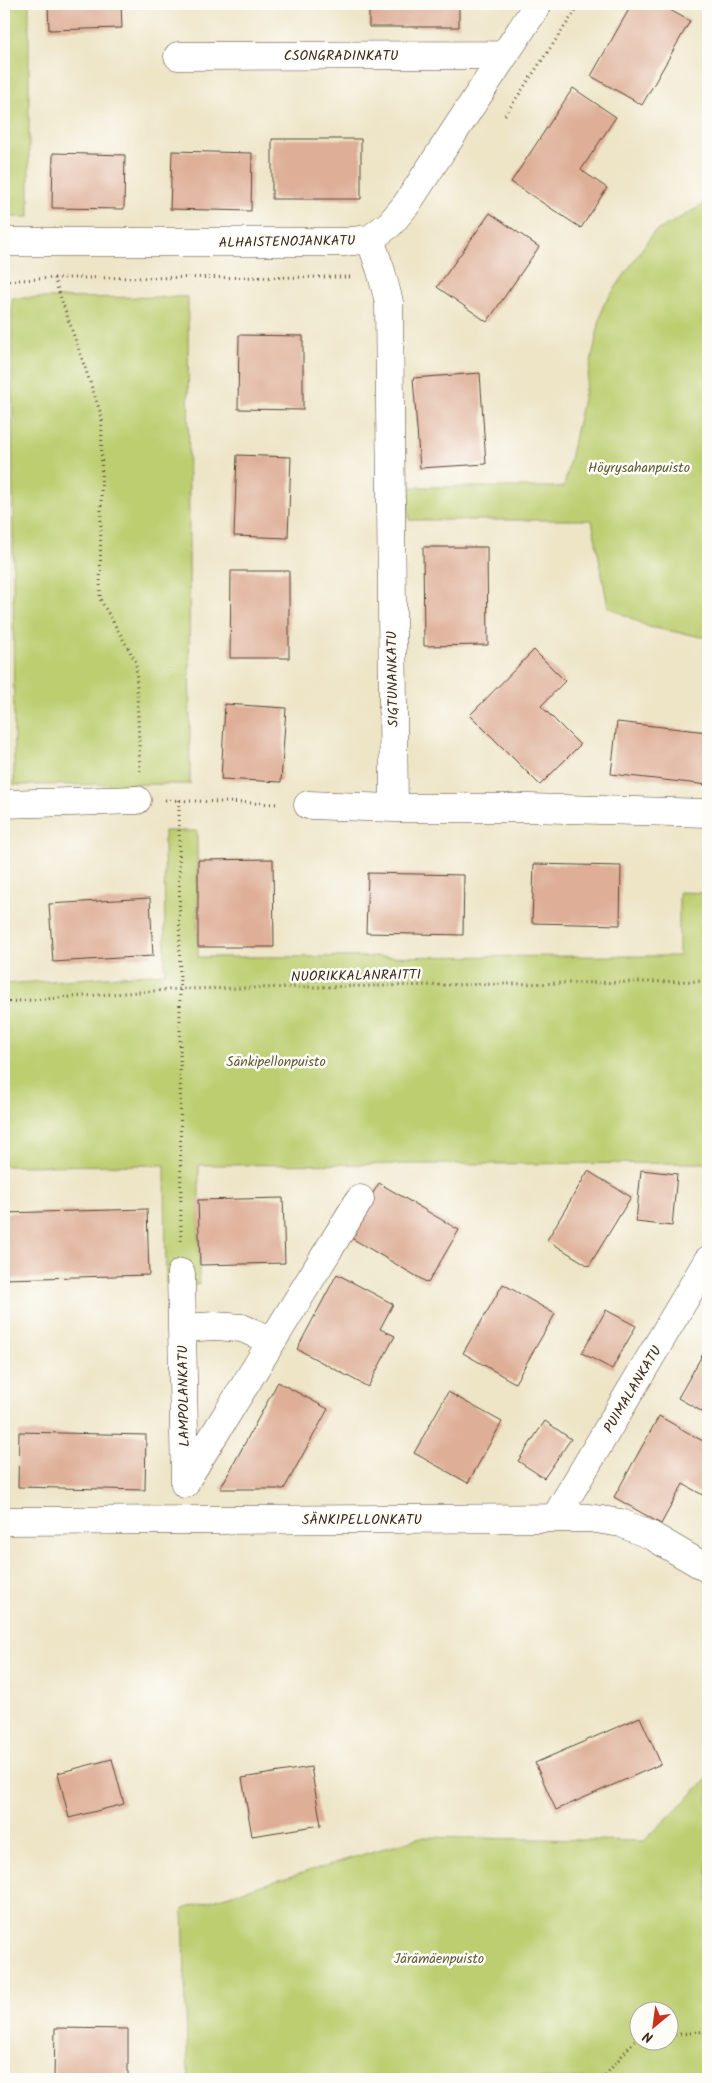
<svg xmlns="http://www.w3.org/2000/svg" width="712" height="2083" font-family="Kalam,sans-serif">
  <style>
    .green { fill: #bdce71; stroke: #7c7c48; fill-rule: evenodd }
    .building { fill: #deae96 }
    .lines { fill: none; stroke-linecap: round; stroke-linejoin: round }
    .minor-casing { stroke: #564637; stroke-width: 29 }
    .path { stroke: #564637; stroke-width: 3; stroke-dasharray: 1 4; stroke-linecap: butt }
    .minor { stroke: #fff; stroke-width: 28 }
    .labels { text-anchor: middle; stroke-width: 5; stroke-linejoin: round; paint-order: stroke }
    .street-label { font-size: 14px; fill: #3b2a1e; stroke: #fdfcf7 }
    .park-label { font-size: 14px; fill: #625b37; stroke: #fdfcf7 }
  </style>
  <rect width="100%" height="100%" fill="#fdfcf7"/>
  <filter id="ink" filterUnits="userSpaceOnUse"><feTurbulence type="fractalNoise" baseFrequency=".02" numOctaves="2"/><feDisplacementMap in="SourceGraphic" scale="10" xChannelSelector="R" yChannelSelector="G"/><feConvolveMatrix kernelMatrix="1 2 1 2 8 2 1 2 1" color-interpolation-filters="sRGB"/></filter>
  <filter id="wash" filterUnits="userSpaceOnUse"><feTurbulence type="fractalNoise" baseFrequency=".0096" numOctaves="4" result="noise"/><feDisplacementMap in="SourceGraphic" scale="20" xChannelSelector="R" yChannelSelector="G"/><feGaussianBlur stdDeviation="1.12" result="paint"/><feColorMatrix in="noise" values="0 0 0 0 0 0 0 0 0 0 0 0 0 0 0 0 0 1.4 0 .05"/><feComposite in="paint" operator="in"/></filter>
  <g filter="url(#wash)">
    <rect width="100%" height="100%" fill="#eee5c7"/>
    <path class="green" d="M4,4H29V217H4Z
      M708,202V638L649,627L608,607L592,520H409L408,487H564L603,306L653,233Z
      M188,297L190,784L14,785L12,298Z
      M164,831H197L198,957L679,956V892L708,893V1163L199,1165V1284H166L165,1165L4,1166V984L165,973Z
      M708,1778V2079H188L183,1909L421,1837L644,1841ZM670,2010V2040H640V2010Z"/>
    <g id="blocks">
      <path class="building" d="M48,4H121L122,28L49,30Z
        M369,4H459V27H369Z
        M632,4H659L690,21L642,105L591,76Z
        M573,88L616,117L581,170L607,188L581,228L511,182Z
        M272,139H361V199H272Z
        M172,151L252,153L251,211L170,209Z
        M53,153L125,155L124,209L52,208Z
        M490,213L539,247L487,322L437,287Z
        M239,335L303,336V410L238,409Z
        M480,373L486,464L420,468L413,378Z
        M237,455L291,457L288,538L234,536Z
        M423,547H487L488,645L424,646Z
        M231,571H289V658H230Z
        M534,650L565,681L541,706L580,745L540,785L470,715Z
        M225,704L286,708L281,782L221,779Z
        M617,722L708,732V785L611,774Z
        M273,859L274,947H198V860Z
        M534,864L621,866L620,925L532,923Z
        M368,873L464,875L463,935L366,933Z
        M150,898L153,956L53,962L49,904Z
        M641,1170L677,1174L672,1226L636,1222Z
        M588,1171L631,1197L589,1266L547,1240Z
        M379,1183L459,1230L428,1283L348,1236Z
        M283,1198L285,1263L200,1265L198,1200Z
        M147,1209L149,1275L4,1279V1213Z
        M337,1274L393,1304L380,1329L395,1336L368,1387L297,1349Z
        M503,1284L555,1314L515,1383L463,1353Z
        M606,1310L636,1326L612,1369L582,1353Z
        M708,1345V1415L678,1398Z
        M278,1382L328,1409L284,1489H220Z
        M448,1392L502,1422L468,1483L414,1453Z
        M659,1416L708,1444V1498L683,1484L661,1524L614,1497Z
        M545,1421L571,1439L544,1478L518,1461Z
        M19,1432L146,1435L145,1490L18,1487Z
        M640,1717L661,1764L556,1810L535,1763Z
        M112,1759L124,1804L69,1818L58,1773Z
        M311,1767L321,1825L252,1836L242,1778Z
        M55,2028L128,2029V2079H54Z"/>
    </g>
  </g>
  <g filter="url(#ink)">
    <use href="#blocks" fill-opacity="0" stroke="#564637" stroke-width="1"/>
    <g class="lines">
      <g class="minor-casing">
        <path id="minor" d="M178,56L504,55
          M370,239L381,271L389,302L394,808H529L708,813
          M4,242H344L370,239L390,224L406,205L538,4
          M4,804L137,800
          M308,805L394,808
          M181,1273L185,1484
          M182,1328L215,1326L242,1328L272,1341
          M185,1482L360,1199
          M555,1518L708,1260
          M4,1521L589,1518L621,1523L652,1536L708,1569"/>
      </g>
      <path class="path" d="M505,115L580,4
        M54,278L102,417L100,599L136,662L140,771
        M4,281L54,278L352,277
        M165,800L279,804
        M179,800L181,1245
        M708,862L705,981L708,1011
        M4,1002L179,989L708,981
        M670,2035L708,2031
        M602,2079L635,2040L640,2039"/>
      <use href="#minor" class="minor"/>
    </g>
  </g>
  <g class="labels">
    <g class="street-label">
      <text x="341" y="60">CSONGRADINKATU</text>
      <text transform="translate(287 241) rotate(-1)" y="5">ALHAISTENOJANKATU</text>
      <text transform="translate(392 679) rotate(-91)" y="5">SIGTUNANKATU</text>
      <text transform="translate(356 975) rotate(-1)" y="5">NUORIKKALANRAITTI</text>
      <text transform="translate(632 1389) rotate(-59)" y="5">PUIMALANKATU</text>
      <text transform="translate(183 1396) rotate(-91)" y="5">LAMPOLANKATU</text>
      <text x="362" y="1524">SÄNKIPELLONKATU</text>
    </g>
    <g class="park-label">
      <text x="639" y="472">Höyrysahanpuisto</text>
      <text x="276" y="1066">Sänkipellonpuisto</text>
      <text x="439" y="1963">Järämäenpuisto</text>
    </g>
  </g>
  <rect width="712" height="2083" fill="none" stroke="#fdfcf7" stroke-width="20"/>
  <g transform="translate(654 2026) rotate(209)"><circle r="24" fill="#fdfcf7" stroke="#afa8a0"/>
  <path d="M0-4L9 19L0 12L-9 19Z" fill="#c8321e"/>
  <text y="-8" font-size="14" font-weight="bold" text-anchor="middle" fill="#3b2a1e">N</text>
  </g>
</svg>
